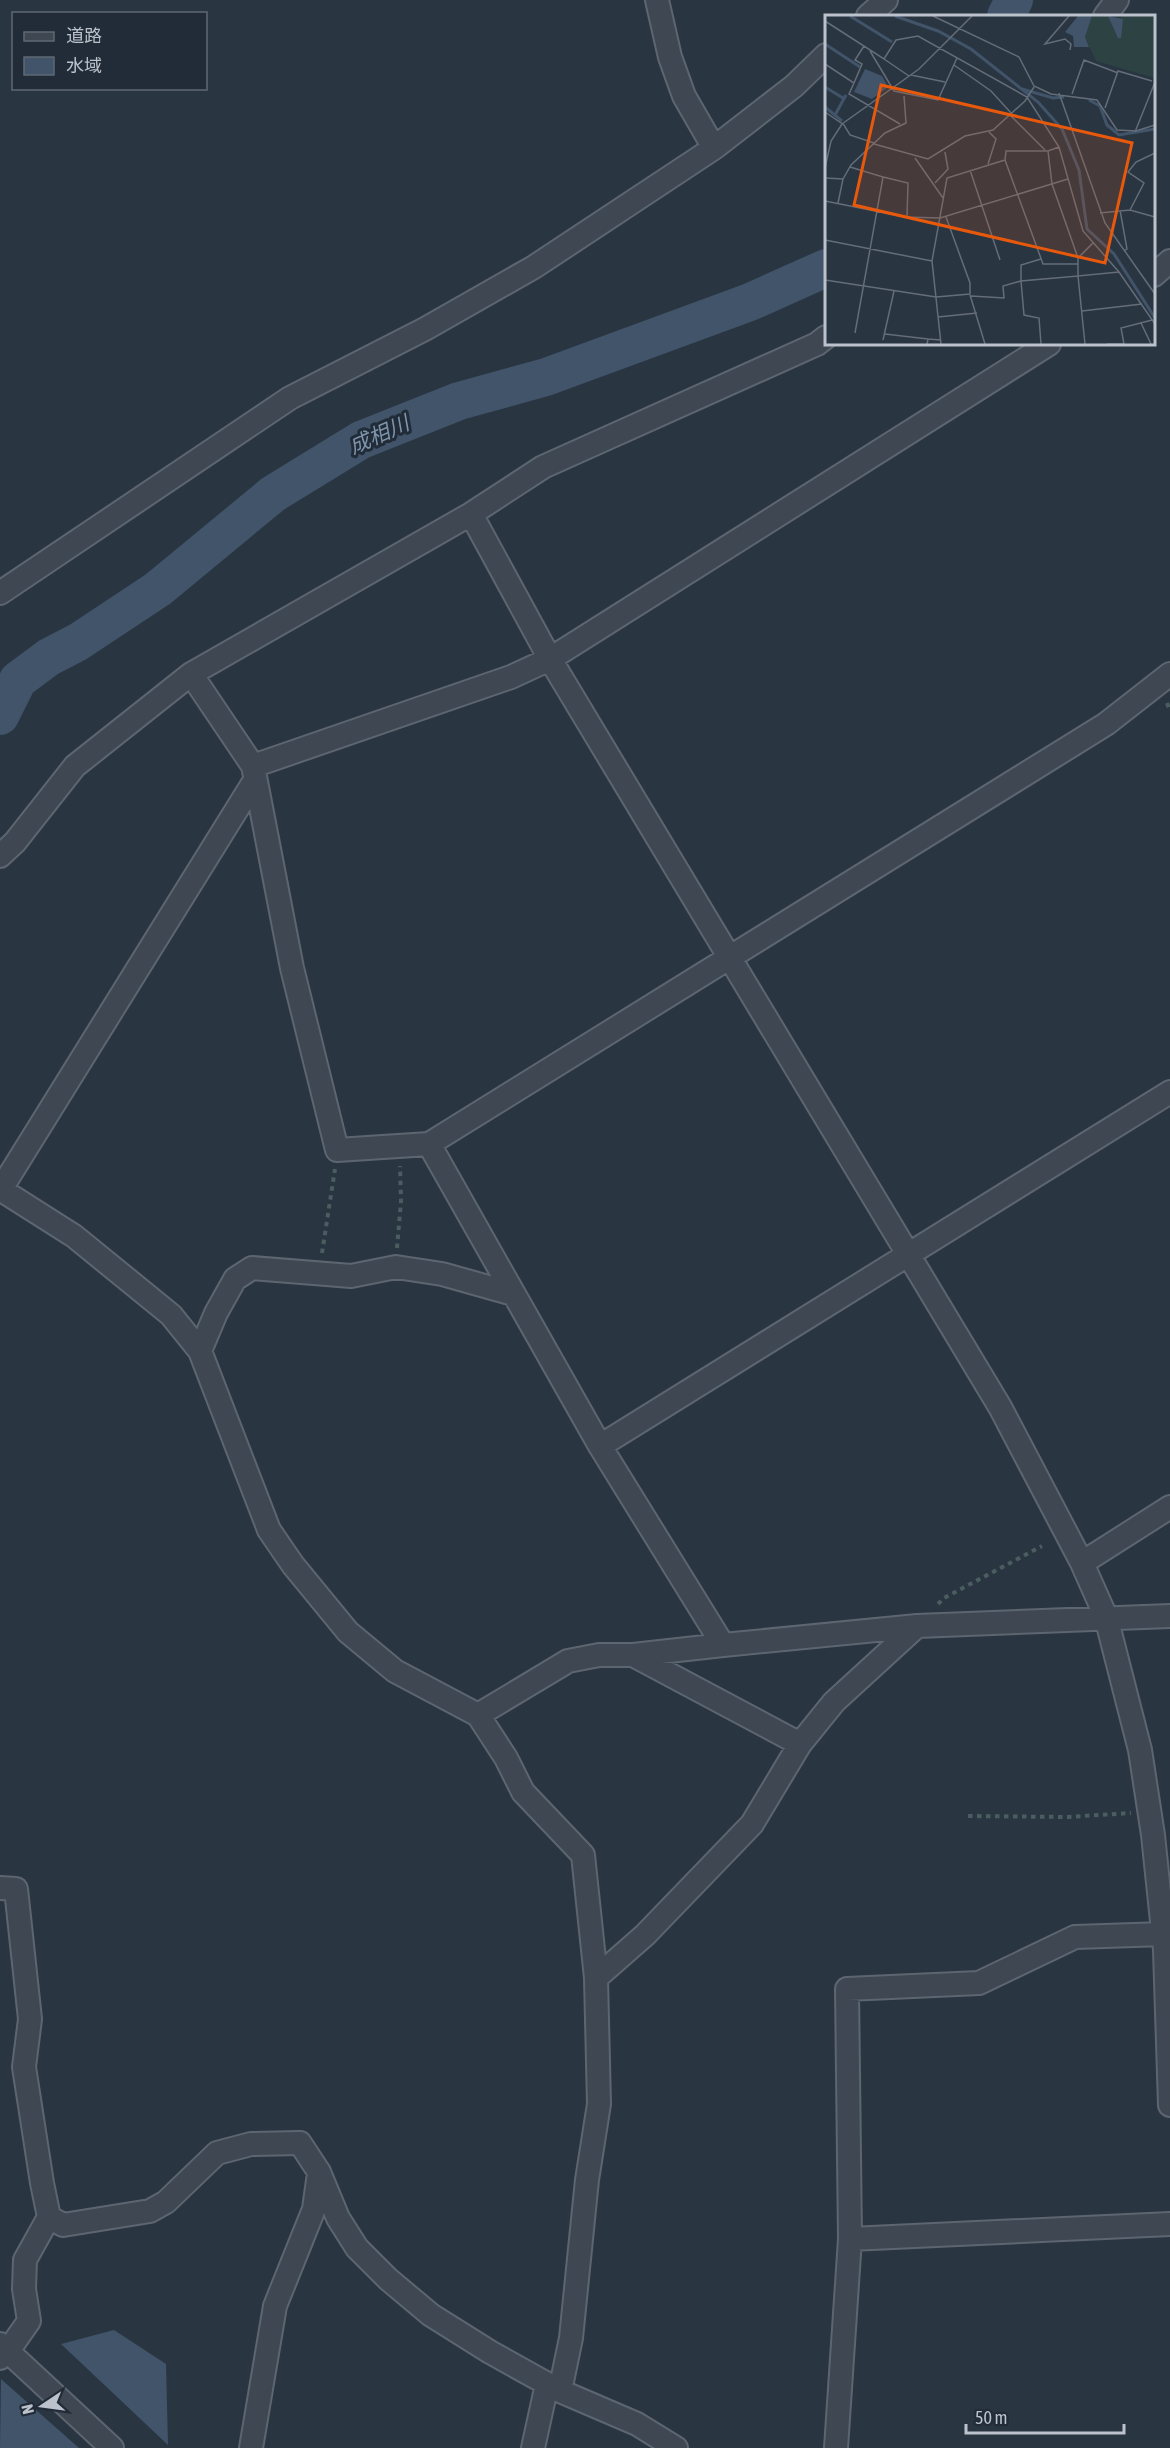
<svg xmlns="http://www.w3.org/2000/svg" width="1170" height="2448" font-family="'Asap Condensed','Noto Sans JP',sans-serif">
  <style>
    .water { fill: #41546a }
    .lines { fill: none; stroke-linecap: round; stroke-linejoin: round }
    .river { stroke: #41546a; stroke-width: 38 }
    .minor-casing { stroke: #5c6570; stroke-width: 26 }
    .path { stroke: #4a5e60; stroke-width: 4; stroke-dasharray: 4.5 4.5; stroke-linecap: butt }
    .minor { stroke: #3e4752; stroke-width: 22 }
    .labels { text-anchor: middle; stroke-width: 6; stroke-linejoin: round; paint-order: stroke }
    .water-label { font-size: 21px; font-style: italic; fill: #7e94ac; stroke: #222c38 }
    .inset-river { fill: none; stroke: #41546a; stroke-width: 3 }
    .inset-road { fill: none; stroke: #646d79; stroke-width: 1.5 }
    .view { fill: #e8590c; fill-opacity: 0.15; stroke: #e8590c; stroke-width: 3 }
    .inset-edge { fill: none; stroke: #bbc2cc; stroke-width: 3 }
  </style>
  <rect width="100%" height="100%" fill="#2a3542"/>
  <path class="water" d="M114,2330L166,2364L168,2445L61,2344Z
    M1,2379L79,2448H0Z"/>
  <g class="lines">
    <path class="river" d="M1006,16L1014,0
      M0,716L18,680L49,657L78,642L158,589L273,494L361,440L459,401L546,377L750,302L826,268"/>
    <g class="minor-casing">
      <path id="minor" d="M657,0L670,57L684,96L714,148
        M868,16L886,0
        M1105,16L1117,0
        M1154,275L1170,261
        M471,514L550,659L1000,1407L1082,1563L1106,1617L1140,1750L1153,1835L1165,1950L1170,2105
        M0,593L290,398L425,329L534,267L714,148L794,86L826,55
        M191,674L253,766L292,968L337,1150L429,1144
        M1170,674L1106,724L429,1144L600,1446L723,1645L917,1626L1170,1616
        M253,766L511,677L550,659L1049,344
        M0,856L15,842L75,766L191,674L471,514L543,467L817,344L826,337
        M0,1189L74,1236L171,1315L200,1351L269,1530L293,1565L348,1632L395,1671L478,1715L506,1758L523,1792L583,1855L596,1978L599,2104L587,2180L571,2338L560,2391
        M1,1189L255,780
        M200,1351L216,1313L235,1279L252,1268L351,1276L396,1267L442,1274L513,1294
        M600,1446L1170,1092
        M1082,1563L1170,1507
        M633,1655L723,1645
        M478,1715L568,1661L599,1655H633L800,1744
        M0,1888L16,1889L30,2019L24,2067L42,2183L49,2217L25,2260L24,2289L29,2321L8,2351L0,2358
        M1164,1934L1075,1937L979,1983L847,1989L850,2239L1170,2224
        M596,1978L645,1935L752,1824L800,1744L834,1702L917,1626
        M49,2217L63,2225L150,2211L166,2202L217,2153L251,2144L300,2143L319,2172L338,2218L357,2248L388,2279L431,2315L490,2352L560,2391L637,2424L676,2448
        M0,2344L112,2448
        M251,2448L275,2306L314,2209L319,2173
        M533,2448L547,2384
        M836,2448L850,2239"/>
    </g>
    <path class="path" d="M1167,703L1170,711
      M397,1248L401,1201L400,1166
      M322,1253L335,1169
      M938,1604L944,1598L1042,1546
      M968,1816L1067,1817L1131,1813"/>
    <use href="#minor" class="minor"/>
  </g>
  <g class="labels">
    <g class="water-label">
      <text transform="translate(379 435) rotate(-24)" y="7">成相川</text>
    </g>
  </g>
  <g transform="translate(825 15)">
    <rect width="330" height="330" fill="#2a3542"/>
    <path d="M267,1H283L296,23V1H330V63L271,46L260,22Z" fill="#2c4243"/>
    <path d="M253,1H267L260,22L264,32H249L248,21L240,17ZM283,1L298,4L296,23H293ZM40,54L57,61L63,72L47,84L29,77Z" fill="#41546a"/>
    <path class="inset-river" d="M25,1L67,27M70,1L113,16L146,34L213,87L237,114L254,155L262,214L289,239L330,303M0,29L35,52M0,72L18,83M197,74L228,83L239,82M264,85L275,91L282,110L294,120L330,114M0,92L17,106M10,100L21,80"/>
    <path class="inset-road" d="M108,1L194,42L209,71L226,79L272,85L292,115L311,116L330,110M244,1L220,29L240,24L246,29L245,35M0,6L59,44L71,25L93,21L202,82L234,132L258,216L294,257L330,309M45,36L69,76L113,85L132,43M59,44L84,61M0,49L29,68L24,79L75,109M129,50L166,76L187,99M86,60L120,67M29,68L37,49L30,45L39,31M234,78L280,208L330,279M247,79L259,45L293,58M280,93L293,56L327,66M0,97L19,110L25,120L49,128M185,100L220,135M310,117L330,67M49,129L103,144L140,121L168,115L200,86L209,72M223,136L227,169L253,243V261L294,257M90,143L118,183M180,145L181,136H223L234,132M163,149L171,124L164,117M25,152L58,162M0,153L6,126L17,109L94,54L147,1M145,155L175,245M0,163L18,164L26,150L60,118L81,108L79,81M110,168L123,154L120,137M0,186L80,202L115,203L243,164M13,188L18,164M295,195L302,234L299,236M305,195L319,168L303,157L311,147L330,138M275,198L305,195L330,202M0,225L107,246M253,243L268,228M0,265L111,282L145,279V268L121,202M145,280L160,329M146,281L179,283L178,271L196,266V250L216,244M257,296L317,289M113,302L152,298M316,308L326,329M30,318L58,162L83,168L82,202M60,319L103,324M58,325L69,276M102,329L103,324L116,325M116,329L107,246L122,163L180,145L218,249H253M216,329L214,303L199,300L196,266L253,261L260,329M282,329H299L296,313L327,305"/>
    <path class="view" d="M56,70L307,128L280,248L29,190Z"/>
    <rect width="330" height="330" class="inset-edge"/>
  </g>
  <rect x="12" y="12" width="195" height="78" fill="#222c38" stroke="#5f6873" stroke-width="1.5"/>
  <rect x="24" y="32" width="30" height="9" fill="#3e4752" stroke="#5f6873" stroke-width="1.5"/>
  <text x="66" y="42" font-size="18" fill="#bbc2cc">道路</text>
  <rect x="24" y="57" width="30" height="18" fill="#41546a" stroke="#5f6873" stroke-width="1.5"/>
  <text x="66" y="72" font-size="18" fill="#bbc2cc">水域</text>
  <g transform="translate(42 2406) rotate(257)" stroke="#222c38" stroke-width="4.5" paint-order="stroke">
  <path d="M0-4.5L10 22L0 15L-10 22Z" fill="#bbc2cc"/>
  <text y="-9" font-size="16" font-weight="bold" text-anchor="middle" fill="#bbc2cc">N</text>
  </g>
  <path d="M966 2424v9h158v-9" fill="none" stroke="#bbc2cc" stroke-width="3"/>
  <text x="975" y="2424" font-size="18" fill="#bbc2cc" stroke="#222c38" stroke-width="4.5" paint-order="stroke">50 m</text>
</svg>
